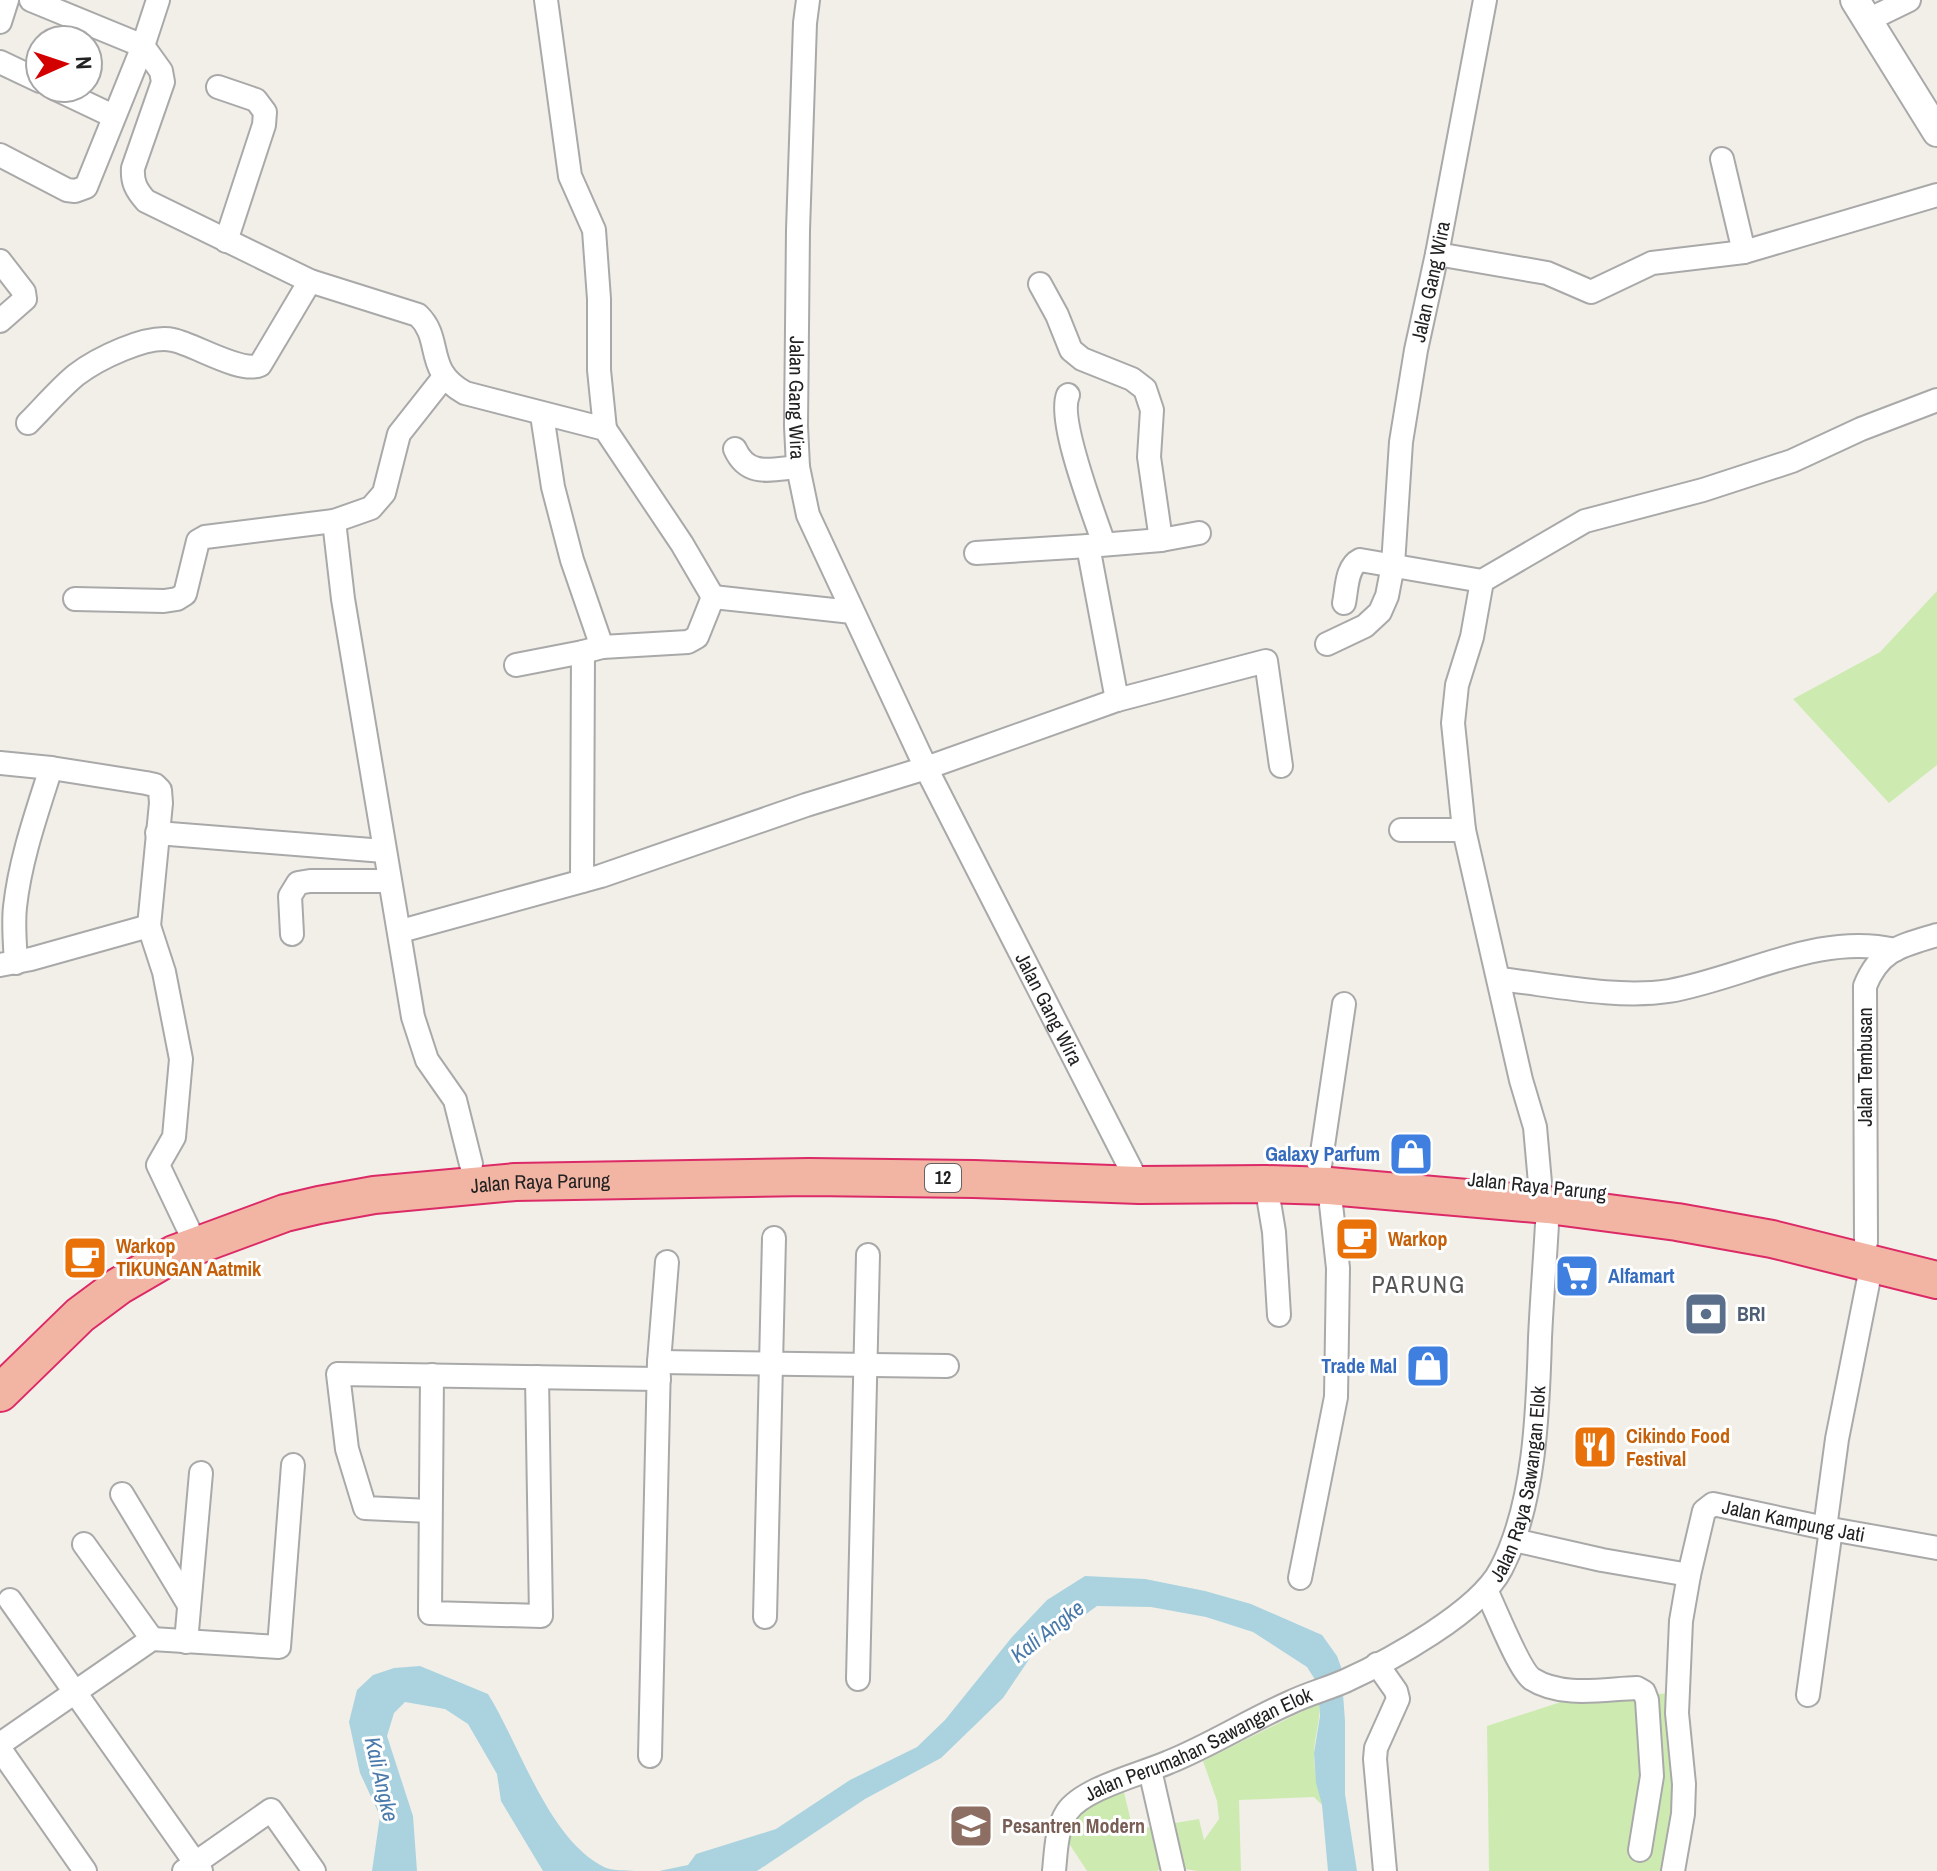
<svg xmlns="http://www.w3.org/2000/svg" width="1937" height="1871" font-family="'Archivo Narrow',sans-serif">
  <style>
    .grass { fill: #cdebb0 }
    .water { fill: #aad3df }
    .lines { fill: none; stroke-linecap: round; stroke-linejoin: round }
    .minor-casing { stroke: #a9a9a9; stroke-width: 26 }
    .tertiary-casing { stroke: #a9a9a9; stroke-width: 32 }
    .trunk-casing { stroke: #dc2a67; stroke-width: 40 }
    .minor { stroke: #fff; stroke-width: 22 }
    .tertiary { stroke: #fff; stroke-width: 28 }
    .trunk { stroke: #f2b4a3; stroke-width: 36 }
    .labels { text-anchor: middle; stroke-width: 6; stroke-linejoin: round; paint-order: stroke }
    .shield { fill: #fff; stroke: #646464; stroke-width: 2 }
    .shield-label { font-size: 18px; font-weight: bold; fill: #222 }
    .street-label { font-size: 20px; fill: #222; stroke: #fff }
    .shop-label { font-size: 20px; font-weight: bold; fill: #366cbe; stroke: #fff; text-anchor: end }
    .food-label { font-size: 20px; font-weight: bold; fill: #c56008; stroke: #fff; text-anchor: start }
    .service-label { font-size: 20px; font-weight: bold; fill: #4e5e75; stroke: #fff; text-anchor: start }
    .education-label { font-size: 20px; font-weight: bold; fill: #785e54; stroke: #fff; text-anchor: start }
    .water-label { font-size: 22px; font-style: italic; fill: #4a7aab; stroke: #fff }
    .quarter-label { font-size: 24px; letter-spacing: 2px; fill: #555; stroke: #fff }
  </style>
  <rect width="100%" height="100%" fill="#f2efe9"/>
  <path class="grass" d="M1937,591V765L1889,803L1793,699L1880,652Z
    M1673,1693L1679,1791L1668,1871H1489L1487,1726L1567,1700Z
    M1319,1703C1321,1721 1314,1737 1314,1754C1314,1771 1318,1788 1322,1805L1314,1797L1239,1800L1241,1871H1198L1164,1866L1157,1871H1087L1068,1842L1075,1811L1124,1792L1133,1830L1199,1819L1204,1840L1219,1819L1217,1801L1203,1761Z"/>
  <path class="water" d="M1085,1576L1145,1579L1205,1591L1251,1604L1322,1635L1337,1656L1341,1667L1345,1721V1794L1357,1871H1328L1322,1805L1316,1783L1314,1753L1320,1716L1319,1703L1314,1678L1307,1667L1253,1632L1206,1617L1151,1607L1097,1606L1034,1652L1003,1698L941,1758L865,1799L757,1871H659L688,1865L696,1854L776,1829L850,1780L917,1747L945,1720L1012,1637L1047,1600Z
    M420,1666L488,1694C520,1745 548,1839 604,1867C612,1871 626,1870 635,1871H543L501,1801L497,1774L468,1724L445,1709L405,1702L394,1713L387,1736L413,1816L417,1871H372L380,1816L360,1773L349,1722L357,1690L373,1675L394,1668Z"/>
  <g class="lines">
    <g class="minor-casing">
      <g id="minor">
        <path d="M31,0L143,46L161,71L163,82L133,168C132,182 136,190 146,201L310,281L418,315C444,340 423,370 465,393L605,429L682,544L713,597"/>
        <path d="M546,0L570,176L594,230L599,299V370L605,429"/>
        <path id="s1" d="M808,0L805,23L798,230L796,426L798,467L808,515L926,768L1139,1185"/>
        <path d="M1868,20L1909,0"/>
        <path d="M0,22L7,0"/>
        <path d="M0,62L40,81"/>
        <path d="M218,87L256,100L265,112L264,125L226,241"/>
        <path d="M54,88L113,116"/>
        <path d="M0,155L67,190L75,191L86,187L143,46L158,0"/>
        <path d="M1722,159L1744,252"/>
        <path d="M1437,254L1547,273L1591,292L1652,263L1744,252L1937,195"/>
        <path d="M0,261L24,292L25,299L0,321"/>
        <path d="M1040,284L1057,315L1071,350L1082,359L1132,379L1145,389L1152,410L1149,457L1161,540"/>
        <path d="M1068,395C1057,420 1094,514 1104,544"/>
        <path d="M542,415L553,487L572,560L602,647"/>
        <path d="M28,423C44,407 59,389 76,375C97,359 147,334 173,340C194,344 241,374 260,365L310,281"/>
        <path d="M735,449C748,478 772,469 798,467"/>
        <path d="M334,521L343,599L413,1017L427,1060L455,1100L471,1164"/>
        <path d="M976,553L1088,546"/>
        <path d="M713,597L852,612"/>
        <path d="M75,599L164,601L177,599L185,594L198,541L205,537L334,521L371,508L384,493L399,434L444,377"/>
        <path d="M1344,603C1347,589 1346,567 1360,560L1482,581"/>
        <path id="s2" d="M1327,644L1365,626L1380,612L1387,596L1393,565L1401,442L1416,350L1437,254L1485,0"/>
        <path d="M516,665L583,652"/>
        <path d="M1117,700L1088,546L1161,540L1199,533"/>
        <path d="M0,763L51,768L146,783L155,785L160,790L161,803L149,926"/>
        <path d="M1401,830H1464"/>
        <path d="M157,833L384,851"/>
        <path d="M582,881L583,652L602,647L688,642L697,637L713,597"/>
        <path d="M401,931L601,876L806,805L926,768L1117,700L1266,661L1281,766"/>
        <path d="M292,934L290,896L298,883L310,881H389"/>
        <path d="M16,963C15,944 13,925 15,907C20,860 37,812 51,768"/>
        <path d="M0,965L31,959L149,926L164,972L181,1059L174,1137L158,1165L188,1228"/>
        <path d="M1499,979C1552,985 1617,999 1669,991C1744,978 1818,932 1895,950"/>
        <path d="M1320,1166L1344,1004"/>
        <path d="M1540,1183L1535,1127L1521,1080L1464,830L1453,723L1457,685L1472,637L1482,581L1585,521L1703,490L1792,461L1861,429L1937,400"/>
        <path d="M1266,1184L1274,1232L1279,1315"/>
        <path d="M1866,1242L1865,986C1880,949 1901,946 1937,935"/>
        <path d="M659,1362L947,1366"/>
        <path d="M432,1375L430,1613L541,1616L537,1377"/>
        <path d="M122,1494L189,1605"/>
        <path d="M430,1511L365,1508L347,1449L338,1374L659,1379"/>
        <path d="M1825,1528L1837,1439L1872,1263"/>
        <path id="s3" d="M1514,1540L1602,1560L1689,1575L1704,1511L1713,1504L1825,1528L1937,1548"/>
        <path d="M84,1544L152,1639"/>
        <path d="M1300,1578L1336,1397L1338,1268L1329,1186"/>
        <path d="M1486,1590C1495,1608 1519,1670 1532,1679C1562,1698 1604,1689 1637,1688L1644,1692L1647,1700L1652,1776L1640,1850"/>
        <path d="M10,1600L201,1871"/>
        <path d="M765,1617L774,1238"/>
        <path d="M186,1642L201,1473"/>
        <path d="M1377,1664L1396,1691L1398,1699L1376,1748L1375,1759L1385,1871"/>
        <path d="M858,1679L868,1255"/>
        <path d="M1808,1695L1831,1529"/>
        <path d="M0,1744L152,1639L279,1647L293,1465"/>
        <path d="M0,1749L85,1871"/>
        <path d="M650,1756L659,1362L667,1262"/>
        <path d="M1150,1770L1173,1871"/>
        <path d="M184,1871L271,1810L314,1871"/>
        <path id="s4" d="M1054,1871C1056,1852 1056,1829 1067,1812C1083,1788 1142,1774 1169,1762C1211,1745 1248,1721 1289,1703C1307,1694 1327,1689 1345,1681C1389,1661 1479,1612 1501,1569C1535,1504 1538,1410 1540,1338C1542,1294 1546,1249 1548,1205"/>
        <path d="M1673,1871L1683,1814L1684,1784L1677,1713L1681,1621L1689,1575"/>
      </g>
    </g>
    <g class="tertiary-casing">
      <path id="tertiary" d="M1855,0L1937,132"/>
    </g>
    <g class="trunk-casing">
      <g id="trunk">
        <path id="s5" d="M0,1393L80,1315L119,1286L174,1254L285,1213L319,1205L374,1195L515,1182L809,1177L974,1179L1139,1185L1266,1184L1329,1186L1548,1205L1677,1222L1772,1239L1937,1280"/>
      </g>
    </g>
    <use href="#minor" class="minor"/>
    <use href="#tertiary" class="tertiary"/>
    <use href="#trunk" class="trunk"/>
  </g>
  <defs>
    <g id="shop-square" transform="scale(2.3)"><rect x="-9" y="-9" width="18" height="18" rx="4" fill="#3f7fe0" stroke="#fff"/><path d="M-5-2.5h2.3a2.7 3.5 0 0 1 5.4 0H5L5.5 6h-11ZM-1.5-2.5h3a1.5 2.3 0 0 0-3 0Z" fill="#fff"/></g>
    <g id="cafe-square" transform="scale(2.3)"><rect x="-9" y="-9" width="18" height="18" rx="4" fill="#e8710a" stroke="#fff"/><path d="M-5.5-4.5H6V0H3Q3 3.5 0 3.5H-2.5Q-5.5 3.5-5.5 0ZM3-3.2v2h1.7v-2ZM-6 4.5H4V6H-6Z" fill="#fff"/></g>
    <g id="supermarket-square" transform="scale(2.3)"><rect x="-9" y="-9" width="18" height="18" rx="4" fill="#3f7fe0" stroke="#fff"/><path d="M-6-5.5h2.5l.6 2H6L4.5 2H-2.5L-4.4-4H-6ZM-1.5 3.2a1.3 1.3 0 1 0 .1 0ZM3 3.2a1.3 1.3 0 1 0 .1 0Z" fill="#fff"/></g>
    <g id="bank-square" transform="scale(2.3)"><rect x="-9" y="-9" width="18" height="18" rx="4" fill="#5c6f8a" stroke="#fff"/><path d="M-6-4H6V4H-6ZM0-2.3a2.3 2.3 0 1 0 0 4.6a2.3 2.3 0 1 0 0-4.6Z" fill="#fff"/></g>
    <g id="restaurant-square" transform="scale(2.3)"><rect x="-9" y="-9" width="18" height="18" rx="4" fill="#e8710a" stroke="#fff"/><path d="M-5-6h1v4h1v-4h1v4h1v-4h1v5L-1.5 .5V6h-2V.5L-5-1ZM5-6V6H3V1.5H1.5Q1.5-4 5-6Z" fill="#fff"/></g>
    <g id="school-square" transform="scale(2.3)"><rect x="-9" y="-9" width="18" height="18" rx="4" fill="#8d6e63" stroke="#fff"/><path d="M0-5L7-2L0 1L-7-2ZM-4 1L0 2.5L4 1V4Q0 6-4 4Z" fill="#fff"/></g>
  </defs>
  <g fill-rule="evenodd">
    <use href="#shop-square" x="1411" y="1154"/>
    <use href="#cafe-square" x="1357" y="1239"/>
    <use href="#cafe-square" x="85" y="1258"/>
    <use href="#supermarket-square" x="1577" y="1276"/>
    <use href="#bank-square" x="1706" y="1314"/>
    <use href="#shop-square" x="1428" y="1366"/>
    <use href="#restaurant-square" x="1595" y="1447"/>
    <use href="#school-square" x="971" y="1826"/>
  </g>
  <g class="labels">
    <rect class="shield" x="925" y="1164" width="36" height="28" rx="6"/>
    <g class="shield-label">
      <text x="943" y="1184">12</text>
    </g>
    <g class="street-label">
      <text dy="7" stroke="none"><textPath href="#s2" startOffset="398">Jalan Gang Wira</textPath></text>
      <text dy="7" stroke="none"><textPath href="#s1" startOffset="398">Jalan Gang Wira</textPath></text>
      <text dy="7" stroke="none"><textPath href="#s1" startOffset="1066">Jalan Gang Wira</textPath></text>
      <text transform="translate(1865 1067) rotate(-90)" y="7">Jalan Tembusan</text>
      <text dy="7" stroke="none"><textPath href="#s5" startOffset="600">Jalan Raya Parung</textPath></text>
      <text transform="translate(1537 1186) rotate(6)" y="7">Jalan Raya Parung</text>
      <text dy="7" stroke="none"><textPath href="#s4" startOffset="652">Jalan Raya Sawangan Elok</textPath></text>
      <text dy="7" stroke="none"><textPath href="#s3" startOffset="338">Jalan Kampung Jati</textPath></text>
      <text dy="7" stroke="none"><textPath href="#s4" startOffset="210">Jalan Perumahan Sawangan Elok</textPath></text>
    </g>
    <g class="shop-label">
      <text x="1380" y="1161">Galaxy Parfum</text>
      <text x="1608" y="1283" text-anchor="start">Alfamart</text>
      <text x="1397" y="1373">Trade Mal</text>
    </g>
    <g class="food-label">
      <text x="1388" y="1246">Warkop</text>
      <text x="116" y="1253">Warkop<tspan x="116" dy="23">TIKUNGAN Aatmik</tspan></text>
      <text x="1626" y="1443">Cikindo Food<tspan x="1626" dy="23">Festival</tspan></text>
    </g>
    <g class="service-label">
      <text x="1737" y="1321">BRI</text>
    </g>
    <g class="education-label">
      <text x="1002" y="1833">Pesantren Modern</text>
    </g>
    <g class="water-label">
      <text transform="translate(1047 1631) rotate(-38)" y="8">Kali Angke</text>
      <text transform="translate(382 1779) rotate(77)" y="8">Kali Angke</text>
    </g>
    <g class="quarter-label">
      <text x="1419" y="1293">PARUNG</text>
    </g>
  </g>
  <g transform="translate(64 64) rotate(87)"><circle r="38" fill="#ffffff" stroke="#a7a7a7" stroke-width="2"/>
  <path d="M0-6L14 30L0 20L-14 30Z" fill="#d40000"/>
  <text y="-12" font-size="22" font-weight="bold" text-anchor="middle" fill="#222222">N</text>
  </g>
</svg>
